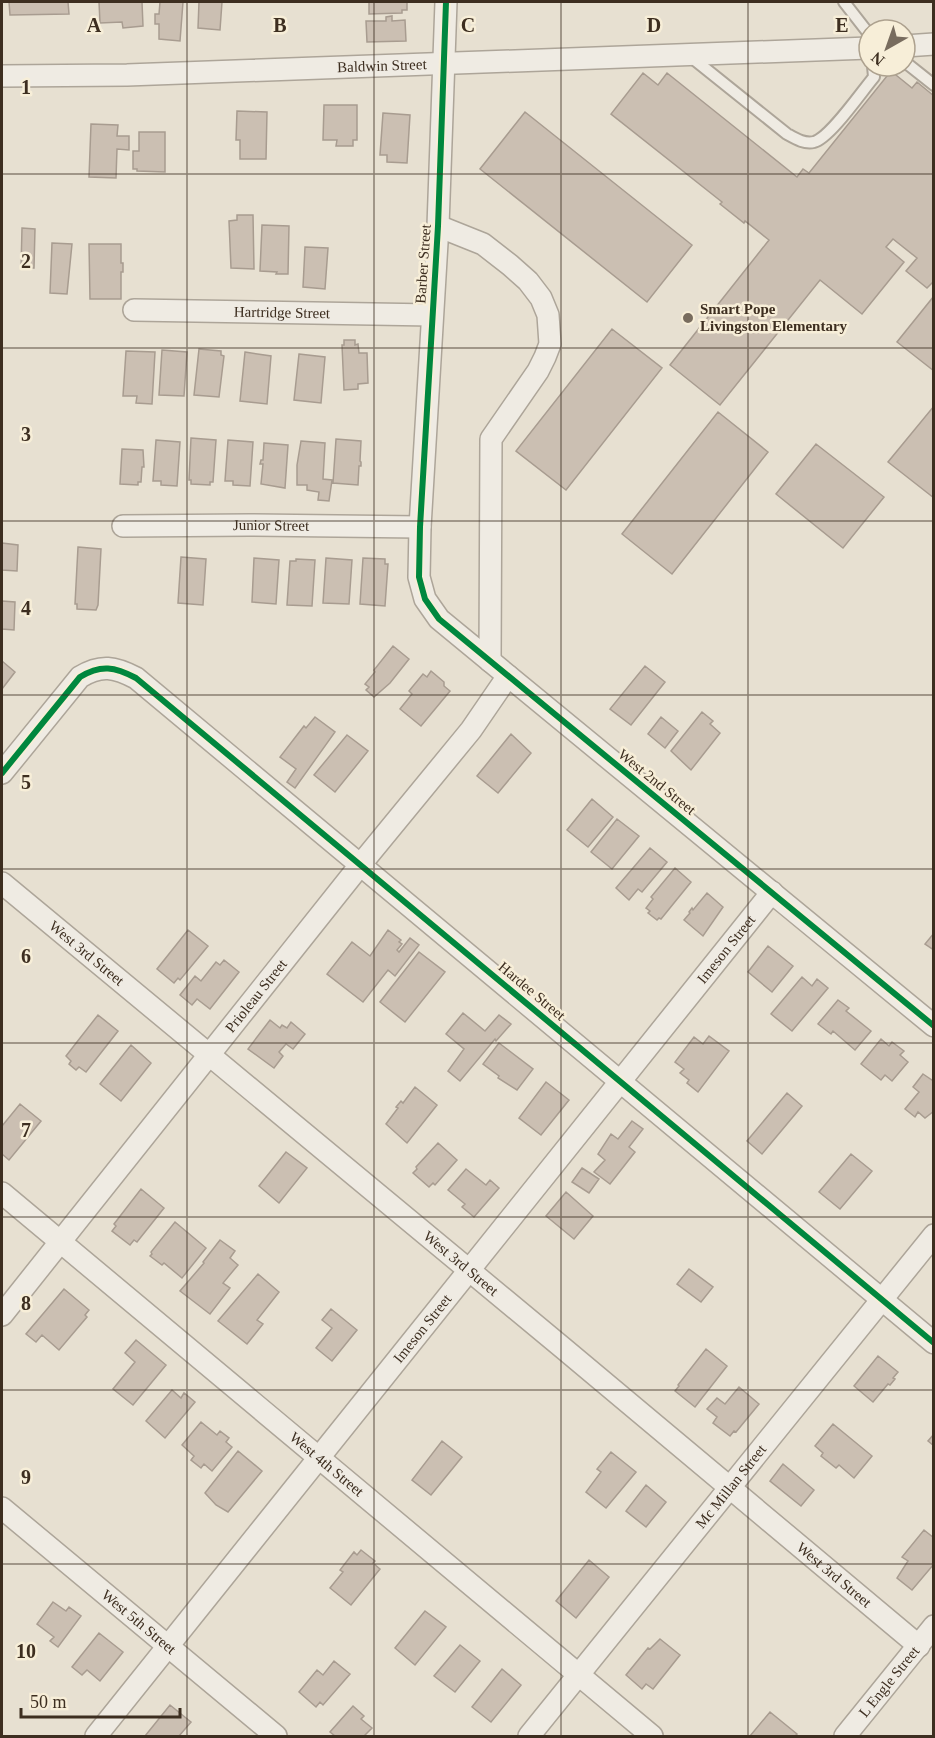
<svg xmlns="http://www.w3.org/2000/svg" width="935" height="1738" font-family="Georgia,serif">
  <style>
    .building { fill: #cbbfb2; stroke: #a89c90; stroke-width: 1.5 }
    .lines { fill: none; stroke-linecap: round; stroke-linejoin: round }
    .service-casing { stroke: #ada599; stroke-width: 14 }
    .minor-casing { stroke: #ada599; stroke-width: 24 }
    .service { stroke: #efebe3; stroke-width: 10 }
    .minor { stroke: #efebe3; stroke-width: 21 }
    .cycleway-casing { stroke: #f7eed8; stroke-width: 10 }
    .cycleway { stroke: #00873e; stroke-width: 6 }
    .grid { fill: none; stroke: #3d2e20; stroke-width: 1.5; stroke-opacity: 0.55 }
    .poi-dot { fill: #786c5e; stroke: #f7eed8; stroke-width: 2 }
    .labels { text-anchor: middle; stroke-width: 5; stroke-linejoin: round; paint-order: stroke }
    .street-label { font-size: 15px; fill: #3d2e20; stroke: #f7eed8 }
    .poi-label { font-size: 15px; font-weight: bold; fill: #3d2e20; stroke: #f7eed8; text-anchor: start }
    .grid-label { font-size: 20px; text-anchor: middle; font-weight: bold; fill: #3d2e20; stroke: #f7eed8; stroke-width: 5; stroke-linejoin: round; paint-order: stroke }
  </style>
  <rect width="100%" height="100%" fill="#e7e0d1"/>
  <path class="building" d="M9,2H68L69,14L10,15Z
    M99,2H142L143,26L123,28L122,22L100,23Z
    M160,2H183L180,41L159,39V24H155V14H159Z
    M199,2H222L220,30L198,28Z
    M369,2H407V10H402V13L369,14Z
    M392,16V21L405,20L406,41L367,42L366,21H386V17Z
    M891,71L912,88L917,82L934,96V281L927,288L906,271L917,258L893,239L886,247L904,262L862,314L820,280L720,405L670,365L769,240L745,221L744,223L720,204L722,202L611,114L643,73L658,85L667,73L797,177L803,169L809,173Z
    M324,105H357V140H353V146H336L337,140H323Z
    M237,111L267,112L266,159H240V140H236Z
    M525,112L692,245L647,302L480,169Z
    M383,113L410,115L407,163L387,162V155H380Z
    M91,124L118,125L117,136H129V150L117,149L116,178L89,177Z
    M139,132H165V172L137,171V169H133V151H139Z
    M237,215H253L254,269L231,268L229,221L237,220Z
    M262,225L289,226L288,274H276L277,272L260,271Z
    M22,228L35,229L34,268H21Z
    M52,243L72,244L67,294L50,293Z
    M89,244H121V263H123V272H121V299H90Z
    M305,247L328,248L325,289L303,287Z
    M934,296V371L897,342Z
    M612,329L662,368L566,490L516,451Z
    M344,340H355V345L358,344L359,353H367L368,383L358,384V389L344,390L342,345H344Z
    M199,349L221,351V355L224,356L219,397L194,395Z
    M162,350L187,352L184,396L159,395Z
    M126,351L155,352L152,404L136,403L137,396H123Z
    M245,352L271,356L267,404L240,401Z
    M299,354L325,357L321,403L294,400Z
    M934,406V498L888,462Z
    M718,412L768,452L672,574L622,534Z
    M191,438L216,440L213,482H210V485L191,484V480H189Z
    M336,439L361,441L360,461L361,462V466H359L358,485L333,483Z
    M156,440L180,442L177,486L161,485V481H153Z
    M228,440L253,442L250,486L233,485V481H225Z
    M301,441L325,443L323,479L332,480L329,501L318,500L319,492L307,490V485H297V465Z
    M264,443L288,445L285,488L261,484L263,464H260L261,460H263Z
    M816,444L884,497L843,548L776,494Z
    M122,449L143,450L144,467H142L141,482H138V485L120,484Z
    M2,543L18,545L17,571L2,570Z
    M78,547L101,549L98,605L96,610L77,609V604H75Z
    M181,557L206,559L203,605L178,603Z
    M254,558L279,560L276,604L252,602Z
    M326,558L352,560L349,604L323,603Z
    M363,558L385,559V564H388L385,606L360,604Z
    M296,559L315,560L312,606L287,605L290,561H296Z
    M2,601L15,602L14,630L2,629Z
    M393,646L409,659L390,683L374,697L366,690L369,687L365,684L375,672L374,670Z
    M2,661L15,672L2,689Z
    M645,666L665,682L631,725L610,709Z
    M431,671L444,682V686L450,691L421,726L400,709L412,694L409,691L423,674L427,677Z
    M702,712L713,721L710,724L720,733L691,770L671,751Z
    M315,717L335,732L295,788L287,782L296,769L280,757L304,726L306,728Z
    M661,717L678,731L665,748L648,734Z
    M511,734L531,753L498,793L477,776Z
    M347,735L368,751L335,792L314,775Z
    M592,799L613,817L588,847L567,830Z
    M617,819L639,836L612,869L591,852Z
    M650,848L667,862L642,892L638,889L629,900L616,888Z
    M675,868L691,882L661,919L659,918L657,920L648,913L650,911L646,908L653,899L651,897Z
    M707,893L723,907L703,936L684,920L690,913L689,912L692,908L693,910Z
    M188,930L208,946L180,980L178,978L174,983L157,969Z
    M388,930L401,940L399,942L402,944L397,950L399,952L410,938L419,945L395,976L388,970L363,1002L327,974L352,942L370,956Z
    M934,933V950L925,944Z
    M768,946L793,966L772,992L748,972Z
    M419,952L445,972L405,1022L380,1002Z
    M224,960L239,972L210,1009L197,999L192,1005L180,995L195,976L201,981L216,962L220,965Z
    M802,977L812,986L817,979L828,988L792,1031L771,1014Z
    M838,1000L849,1008L846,1011L871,1031L855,1050L833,1031L831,1034L818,1024Z
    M463,1013L485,1031L499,1015L511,1024L496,1041L495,1039L460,1081L448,1071L464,1049L446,1034Z
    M98,1015L118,1031L86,1072L79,1067L76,1070L69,1064L71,1061L66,1056Z
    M270,1020L280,1028L282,1025L287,1028L291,1022L305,1034L293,1049L286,1044L279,1052L283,1056L274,1068L248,1049Z
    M709,1036L729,1051L698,1092L687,1083L689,1080L680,1073L684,1069L675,1062L694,1037L703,1044Z
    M881,1039L889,1046L892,1042L904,1051L900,1055L908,1062L892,1081L885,1075L881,1080L861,1064Z
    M499,1043L533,1069L517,1090L498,1078L499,1076L483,1064Z
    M131,1045L151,1063L121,1101L100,1084Z
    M923,1074L932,1080L934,1078V1111L925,1118L918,1112L915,1117L905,1109L919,1092L913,1087Z
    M546,1082L569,1100L541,1135L519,1118Z
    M415,1087L437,1105L407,1143L386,1124L398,1108L396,1107L401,1101L403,1103Z
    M787,1093L802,1106L762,1154L747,1141Z
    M20,1104L41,1121L9,1160L2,1154V1126Z
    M632,1121L643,1129L629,1147L635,1152L610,1184L594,1172L605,1160L598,1154L611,1134L618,1139Z
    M438,1143L457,1160L435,1185L433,1183L429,1187L413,1173L417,1169L416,1167Z
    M286,1152L307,1168L279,1203L259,1186Z
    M851,1154L872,1171L840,1209L819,1192Z
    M582,1168L599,1179L589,1193L572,1182Z
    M466,1169L486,1185L490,1180L499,1188L474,1217L462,1207L465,1204L448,1190Z
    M141,1189L164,1208L137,1242L134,1240L130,1245L112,1231L116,1226L114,1224Z
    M566,1192L593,1216L574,1239L546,1216Z
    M175,1222L206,1248L182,1278L164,1263L162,1265L150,1256L152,1254L151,1252Z
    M220,1240L235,1251L230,1258L238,1265L223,1283L230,1288L210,1314L180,1291L204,1263L203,1262Z
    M689,1269L713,1287L701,1302L677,1284Z
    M258,1274L279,1292L257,1320L263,1324L247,1344L218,1321Z
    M64,1289L89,1310L85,1315L87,1317L59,1350L42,1335L36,1342L26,1334Z
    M331,1309L357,1330L332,1361L316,1348L332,1328L322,1320Z
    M136,1340L166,1365L133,1405L113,1389L135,1362L125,1353Z
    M706,1349L727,1366L695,1407L675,1391L679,1386L678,1385Z
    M878,1356L898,1372L893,1378L895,1379L890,1385L888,1384L873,1402L854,1386Z
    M739,1387L759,1404L736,1432L734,1431L730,1436L713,1423L717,1417L707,1409L717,1398L725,1404Z
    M172,1390L181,1398L184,1393L195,1402L165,1438L146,1421Z
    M201,1422L217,1435L220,1431L229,1438L226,1442L232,1447L212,1471L204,1464L201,1468L191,1460L194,1456L182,1445Z
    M833,1424L872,1456L854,1478L839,1465L836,1468L821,1456L823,1453L815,1446Z
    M934,1434V1446L928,1441Z
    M442,1441L462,1457L431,1495L412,1480Z
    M238,1451L262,1471L228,1512L216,1505L205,1493Z
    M611,1452L636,1472L606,1508L586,1492L601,1472L597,1469Z
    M783,1464L814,1490L801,1506L770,1481Z
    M646,1485L666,1502L646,1527L626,1511Z
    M924,1530L934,1538V1564L912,1590L897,1578L908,1561L902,1557Z
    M361,1550L375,1561L373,1563L380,1569L351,1605L330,1588L343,1572L340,1570L354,1552L357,1555Z
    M589,1560L609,1577L576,1618L556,1601Z
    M53,1602L66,1611L69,1607L81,1616L58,1647L50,1641L54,1637L37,1624Z
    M425,1611L446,1627L415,1665L395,1648Z
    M99,1633L123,1652L100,1681L87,1670L82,1675L72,1667Z
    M660,1639L680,1655L653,1689L646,1684L642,1689L626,1675L648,1648L650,1649Z
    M460,1645L480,1661L455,1692L434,1676Z
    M334,1661L350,1674L323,1705L320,1702L316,1707L299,1692L317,1670L323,1675Z
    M502,1669L521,1685L491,1722L472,1707Z
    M170,1705L191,1722L179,1736H145Z
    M353,1706L364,1716L361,1719L372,1728L364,1736H335L330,1732Z
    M770,1712L797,1734L795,1736H750Z"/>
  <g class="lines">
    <g class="service-casing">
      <path id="service" d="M844,2L869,34
        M691,57L787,134C796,139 804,144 814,142C830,138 862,91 874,77L873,66
        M905,62L934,85"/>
    </g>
    <g class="minor-casing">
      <g id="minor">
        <path d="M446,2L438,226L420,527L419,577L425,599L439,619L934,1026"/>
        <path d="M905,46L934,44"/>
        <path id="s1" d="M2,76L127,75L869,48"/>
        <path d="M438,226L483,244L510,265L528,281L541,298L548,315L550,344L545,357L538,371L491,439L490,661"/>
        <path id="s2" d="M134,310L432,315"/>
        <path id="s3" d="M123,526L249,525L420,527"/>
        <path d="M2,773L80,677C101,664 115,667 136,678L934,1343"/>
        <path id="s4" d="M2,883L563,1348L919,1646"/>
        <path id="s5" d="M2,1193L652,1736"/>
        <path id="s6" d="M2,1315L361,864L471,730L508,676"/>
        <path id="s7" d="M2,1508L276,1736"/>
        <path id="s8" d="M96,1736L772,892"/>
        <path id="s9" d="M529,1736L934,1235"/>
        <path id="s10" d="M845,1736L934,1626"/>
      </g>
    </g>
    <use href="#service" class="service"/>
    <use href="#minor" class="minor"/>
    <g class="cycleway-casing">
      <path id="cycleway" d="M446,2L438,226L420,527L419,577L425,599L439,619L934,1026
        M2,773L80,677C101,664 115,667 136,678L934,1343"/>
    </g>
    <use href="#cycleway" class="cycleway"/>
  </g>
  <path class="grid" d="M187,2V1736M374,2V1736M561,2V1736M748,2V1736M2,174H934M2,348H934M2,521H934M2,695H934M2,869H934M2,1043H934M2,1217H934M2,1390H934M2,1564H934"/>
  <circle class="poi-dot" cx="688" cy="318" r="6"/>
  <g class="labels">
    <g class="street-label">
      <text dy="5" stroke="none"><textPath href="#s1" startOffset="380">Baldwin Street</textPath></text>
      <text transform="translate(423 264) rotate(-86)" y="5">Barber Street</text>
      <text dy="5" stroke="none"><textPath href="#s2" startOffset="148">Hartridge Street</textPath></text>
      <text dy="5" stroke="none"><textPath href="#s3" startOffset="148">Junior Street</textPath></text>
      <text transform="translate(657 782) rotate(39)" y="5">West 2nd Street</text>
      <text dy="5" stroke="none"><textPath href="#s8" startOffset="1008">Imeson Street</textPath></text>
      <text dy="5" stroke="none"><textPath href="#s4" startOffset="110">West 3rd Street</textPath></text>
      <text transform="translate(532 991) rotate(40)" y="5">Hardee Street</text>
      <text dy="5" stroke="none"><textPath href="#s6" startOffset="408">Prioleau Street</textPath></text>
      <text dy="5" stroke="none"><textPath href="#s4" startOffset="596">West 3rd Street</textPath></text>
      <text dy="5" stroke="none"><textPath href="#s8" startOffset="522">Imeson Street</textPath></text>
      <text dy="5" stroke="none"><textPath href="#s5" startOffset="423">West 4th Street</textPath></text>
      <text dy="5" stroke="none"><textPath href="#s9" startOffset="321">Mc Millan Street</textPath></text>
      <text dy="5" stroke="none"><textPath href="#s4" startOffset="1082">West 3rd Street</textPath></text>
      <text dy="5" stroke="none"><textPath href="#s7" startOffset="178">West 5th Street</textPath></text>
      <text dy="5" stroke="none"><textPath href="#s10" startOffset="70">L Engle Street</textPath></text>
    </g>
    <g class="poi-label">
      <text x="700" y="314">Smart Pope<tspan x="700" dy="17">Livingston Elementary</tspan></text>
    </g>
  </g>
  <g class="grid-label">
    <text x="94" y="32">A</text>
    <text x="280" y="32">B</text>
    <text x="468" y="32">C</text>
    <text x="654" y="32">D</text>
    <text x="842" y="32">E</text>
    <text x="26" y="94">1</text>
    <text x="26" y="268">2</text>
    <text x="26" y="441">3</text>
    <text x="26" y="615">4</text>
    <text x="26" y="789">5</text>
    <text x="26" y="963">6</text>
    <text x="26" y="1137">7</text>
    <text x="26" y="1310">8</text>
    <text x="26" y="1484">9</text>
    <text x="26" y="1658">10</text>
  </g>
  <rect width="935" height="1738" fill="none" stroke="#3d2e20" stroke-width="6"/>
  <g transform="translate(887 48) rotate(220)"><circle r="28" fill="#f7eed8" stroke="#ada18e" stroke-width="1.5"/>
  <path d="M0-4.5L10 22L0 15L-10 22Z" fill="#786c5e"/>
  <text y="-9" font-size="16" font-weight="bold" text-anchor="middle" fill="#3d2e20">N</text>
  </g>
  <path d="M21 1708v9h159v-9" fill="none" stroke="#3d2e20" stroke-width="3"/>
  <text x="30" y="1708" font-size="18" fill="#3d2e20" stroke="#f7eed8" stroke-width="4.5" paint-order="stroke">50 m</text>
</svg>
